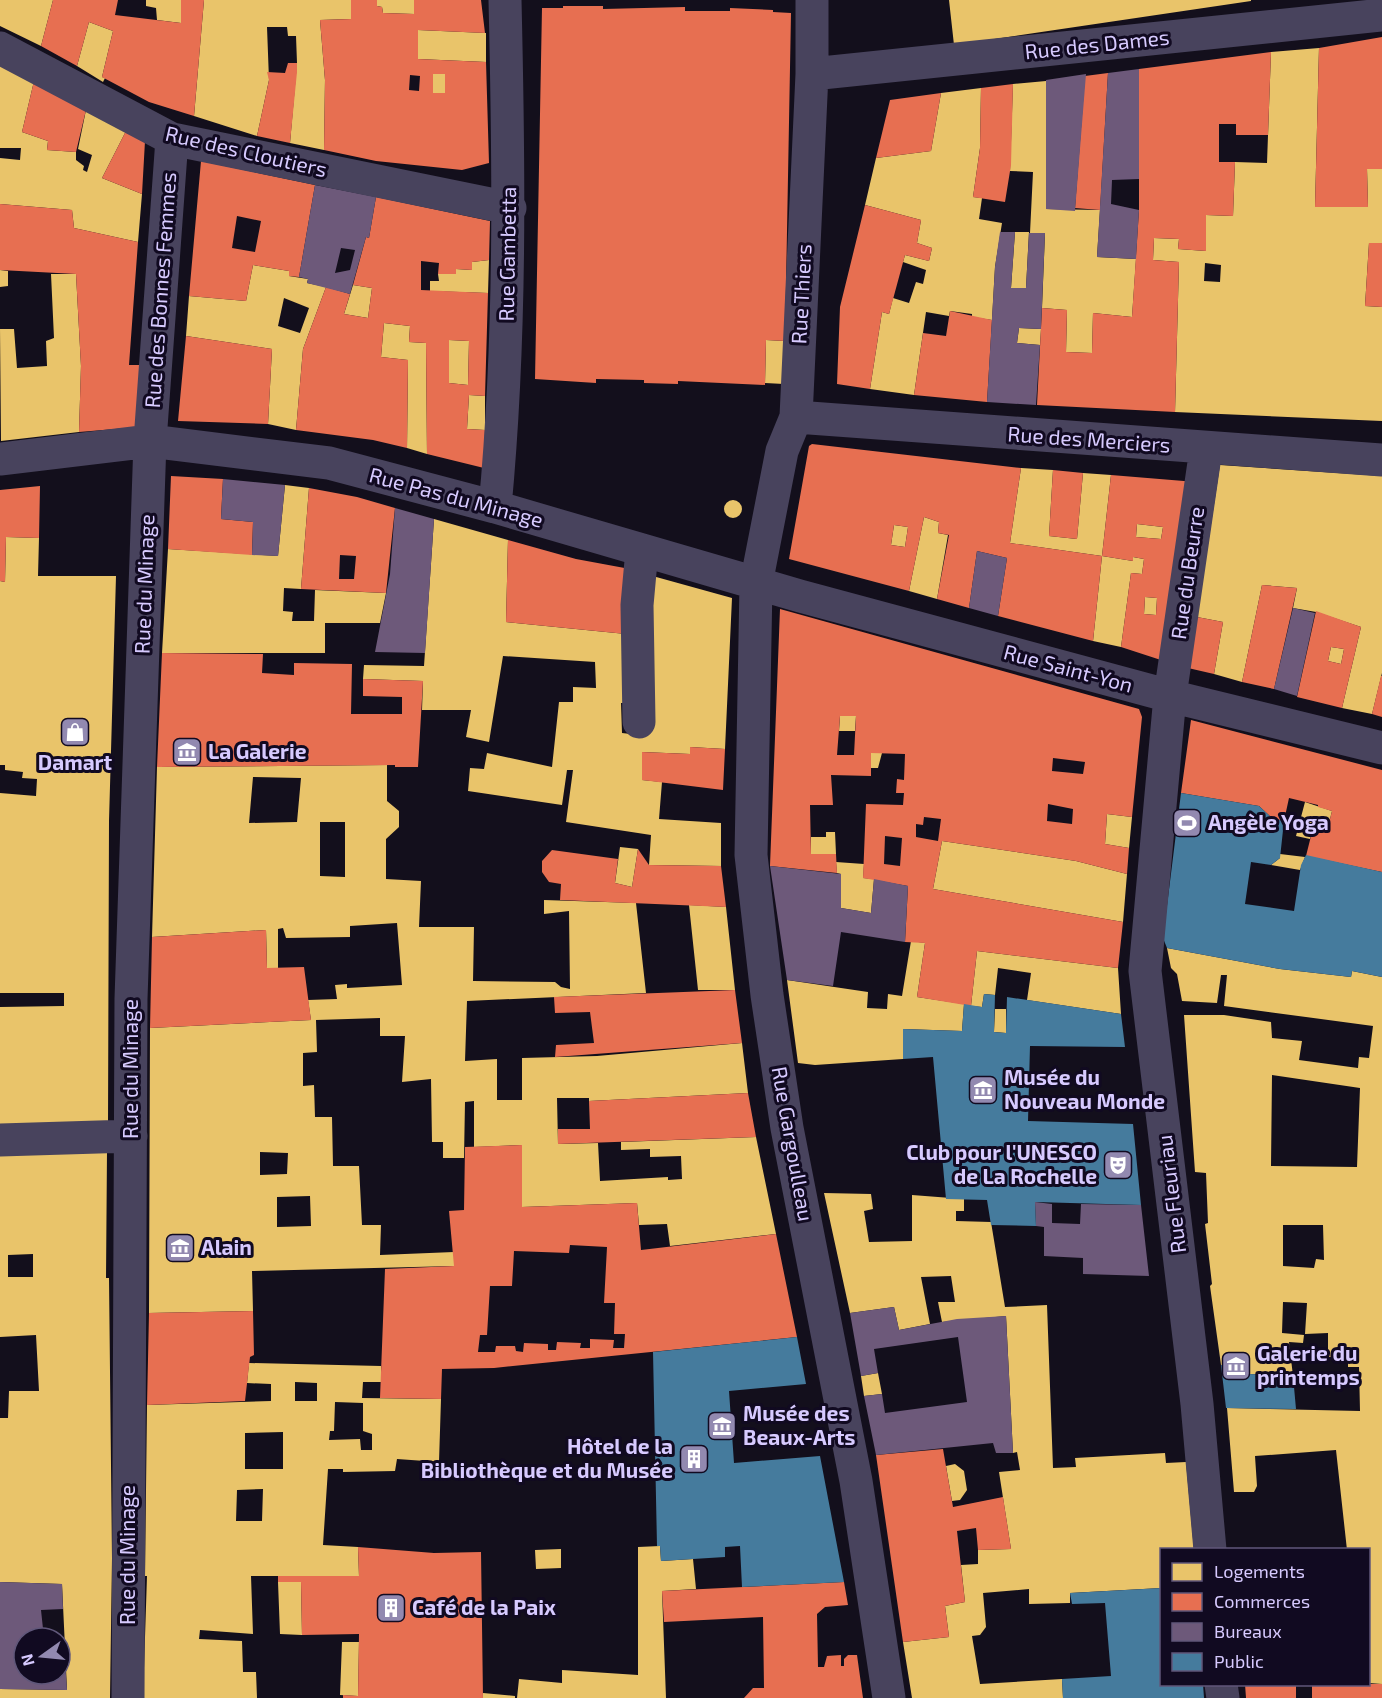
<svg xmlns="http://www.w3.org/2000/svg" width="1382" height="1698" font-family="'Exo 2',sans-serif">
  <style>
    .homes { fill: #e9c46a; fill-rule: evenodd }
    .shops { fill: #e76f51; fill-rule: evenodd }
    .offices { fill: #6d597a; fill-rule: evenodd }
    .public { fill: #457b9d }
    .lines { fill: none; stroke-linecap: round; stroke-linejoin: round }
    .minor { stroke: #48435d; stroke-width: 33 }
    .labels { text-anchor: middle; stroke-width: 6; stroke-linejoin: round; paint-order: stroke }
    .street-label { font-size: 21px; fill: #d7caff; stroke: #110a21 }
    .poi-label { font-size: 21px; font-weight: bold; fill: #d7caff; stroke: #110a21; text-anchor: start }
  </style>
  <rect width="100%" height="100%" fill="#130f1c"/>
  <path class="homes" d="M0,0H53L41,46L0,26Z
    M146,0H181V23L157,20L156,8L146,6Z
    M204,0H351V19L320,20L325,80L324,150L290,143L297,63L296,36H288L287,27H267L269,80L257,136L194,116Z
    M377,0H414V14L383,13L382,7L377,6Z
    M949,0H1251V1L954,45Z
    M89,22L113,31L102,77L105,78L103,82L77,66Z
    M418,30L486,33V62L418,59Z
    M1319,48L1315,207H1368L1367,169H1382V243H1369L1365,306L1382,307V421L1175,412L1179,262L1153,260L1154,238L1179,239L1178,249L1206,251V215L1233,216L1235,162L1267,163L1271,52ZM1205,263L1221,265L1220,282L1204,281Z
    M0,64L34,81L22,132L48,141L47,150L76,152V160L84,166L83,170L87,172L92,155L78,149L86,110L126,131L102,178L142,194L138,242L74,228L72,210L0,204V158L20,160L21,148H0Z
    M433,74H445V93H433Z
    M1046,81V209L1100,210L1097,257L1136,259L1132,317L1093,313L1092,353L1066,352L1067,310L1042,308L1045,233H1030L1033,172L1010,171L1013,84Z
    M981,88L980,148L973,197L982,198L979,219L1002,223L995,267L992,320L972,317V314L950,311L949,316L926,312L914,395L870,389L882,312L889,314L893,298L909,303L916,282L923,284L926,270L903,262L905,255L929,261L932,248L917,243L921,220L865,205L876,158L931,151L941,93Z
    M1015,232H1029L1026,288H1011Z
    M489,260L488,293L430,291V281H439L438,274H456V269L472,270V262Z
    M253,265L289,271V276L308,279L307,283L326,287L303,349L296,430L268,424L272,349L186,336L189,296L246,301ZM284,298L309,308L300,333L278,326Z
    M0,270L8,271V286L0,287Z
    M51,274H76L81,366L79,432L1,441L0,329H14L17,368L47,366L46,341L54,338Z
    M353,285L372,288L368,318L344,314Z
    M384,323L410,326L409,342L426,343L427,454L407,448L408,360L381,357Z
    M1019,328L1041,329L1040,345L1017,343Z
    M449,340L469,341L468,385L449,383Z
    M766,340L785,341L784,384L765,383Z
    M469,395L485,396V430L467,429Z
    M1220,465L1382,476V673L1372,714L1342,708L1361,627L1316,612L1293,608L1297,588L1262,585L1242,682L1214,674L1223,622L1197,617Z
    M1021,468L1053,470L1049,536L1077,539L1083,473L1111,475L1102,556L1010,543Z
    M285,485L309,488L301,589L284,588L283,611L293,612L292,621H314L315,590L386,593L380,623H325V653H162L168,549L278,556Z
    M724 509a9 9 0 1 1 18 0a9 9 0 1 1-18 0Z
    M924,517L939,522L938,533L948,535L937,599L909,591Z
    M434,519L508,540L506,622L626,634L628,703H621L622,733L648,736L649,575L732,598L725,749L690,747V754L642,752V780L662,782L659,819L721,823V866L649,865L651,835L566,822L573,770H567L562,805L468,791L470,768L484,769L487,753L552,767L559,702H573V687L596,688L595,662L503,656L489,742L466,737L471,710H422L423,681L363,679L364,665L424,666Z
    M1137,524L1163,527L1161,539L1136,537Z
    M894,525L908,527L905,547L891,545Z
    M6,537L39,538L38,576H116L109,821L108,1125L0,1128V1007L64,1006V993H0V793L36,796L37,779L22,778L23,772L5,770V765H0V581L5,582Z
    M1102,556L1133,561V557L1144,559L1142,574L1131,573L1121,647L1093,641Z
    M1145,597L1157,598L1156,615L1144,614Z
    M1331,647L1344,649L1341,664L1328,661Z
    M840,716H856L855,731H839Z
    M871,753H882L878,768H871Z
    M387,765V801L399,811V827L386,839V879L421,881L419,927H474L473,981L555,982L561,987L570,989L569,911L544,914V900L636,903L646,993L467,1001L465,1061L497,1059V1100H522V1058L597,1056L742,1043L748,1093L589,1101V1098H557L558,1144L598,1143L600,1181L668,1177V1180L682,1179L681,1156L650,1157V1149L621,1150V1142L756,1137L776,1234L670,1246L667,1224L639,1225L637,1203L522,1207V1145L474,1147V1101L465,1102L464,1158H443V1142H432L431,1079L402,1082L405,1036H380V1018L316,1020L317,1052L303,1053V1086L314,1085L315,1117H332L333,1166H359L362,1225H381L380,1255L454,1252V1266L252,1271L253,1311L149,1313L150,1028L311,1020L308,1000L337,999L335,985L347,984V988L402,985L397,923L350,926V937L286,938L283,928L278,929V968H267L266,930L152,937L157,767ZM253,777L301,778L297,822L249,823ZM320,822H345V877L320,876ZM260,1152L288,1153L287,1174L260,1175ZM310,1196L311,1226L277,1227V1197Z
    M1305,802L1332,811L1327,831L1313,828L1310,839L1296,836Z
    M1107,814L1132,817L1129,848L1105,844Z
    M826,832H835L836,854H811V837H826Z
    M942,841L1076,861L1127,874L1123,922L933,889Z
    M620,847L638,849L632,887L615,883Z
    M1280,854L1305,857L1300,870L1271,865L1280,858Z
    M836,862L864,864L863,878L874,879L871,913L841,908V874L837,873Z
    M689,905L726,907L735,990H698Z
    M911,941L925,943L917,997L964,1004L962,1031L903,1029V1059L815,1065L798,1063L787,980L868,992L867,1008L887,1009L888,994L902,996Z
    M1167,948L1280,969L1351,977L1352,971L1382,977V1684L1368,1683V1550H1347L1336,1450L1255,1456L1257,1486L1254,1492H1234L1227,1408L1360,1411L1359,1367H1348V1357H1328V1333L1305,1334L1307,1303L1283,1302L1282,1333L1304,1335L1303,1343L1289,1342L1293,1376L1248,1374V1367L1221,1365L1210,1286L1212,1284L1205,1224L1208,1223L1206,1173L1195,1172L1184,1015H1224L1271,1022L1272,1038L1302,1041L1299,1060L1358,1068L1359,1057L1369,1058L1373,1026L1224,1006L1227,975H1221L1217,1003L1182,1001L1177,974L1171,968ZM1272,1075L1360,1088L1357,1167L1271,1166ZM1283,1225H1323L1324,1260L1316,1259L1314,1268L1283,1266Z
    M977,951L1118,968L1121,1014L1027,1000L1031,973L998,968L995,995L984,994L982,1007L971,1006Z
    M995,1009H1006V1033L994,1032Z
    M107,1151L106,1278H109L112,1558L110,1698H0V1689L67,1690L62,1584L0,1582V1418H8L9,1391H39L36,1335L0,1337V1155ZM33,1254V1277H8V1255Z
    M824,1193L871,1194L873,1209L864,1211L869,1242L912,1241V1195L964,1199V1211H956V1221L991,1222L1005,1307L1047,1305L1053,1468L1076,1467L1075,1458L1165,1453L1166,1463L1186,1462L1194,1550H1161V1588L1070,1593V1603L1029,1604V1589L983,1593L986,1627L980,1635L972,1636L980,1684L1062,1679L1063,1698H912L903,1642L949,1637L945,1606L965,1602L961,1565L978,1564V1550L1011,1549L999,1472L1020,1470L1017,1452L1013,1453L1006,1316L942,1322L938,1302H955L951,1276L921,1277L930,1324L899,1330L894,1307L850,1313Z
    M249,1363L381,1366V1382H363L362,1398L441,1399L439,1462L397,1459L395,1471L343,1472V1469H328L323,1545L358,1547L359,1576H251L253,1634L200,1630L199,1639L242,1641L243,1672H256L257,1698H143L147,1576H145L147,1405L271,1401V1384L247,1383ZM295,1382L317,1383V1401H295ZM335,1402L363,1403V1431L372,1434V1450H361L360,1439L329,1440L330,1431H334ZM283,1432V1469H245V1433ZM263,1489L262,1521H236L237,1490Z
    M878,1373L882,1394L864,1396L861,1376Z
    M955,1464L964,1471L967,1490L960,1500L952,1501L946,1466Z
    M660,1546L661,1561L693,1559L696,1589L662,1591L666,1698H517L519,1679L562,1683V1670L638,1675V1547Z
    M561,1549V1568L536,1569L535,1550Z
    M278,1582H301L302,1635L280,1634Z
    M342,1642H359L358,1696L340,1695Z
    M483,1693L515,1696V1698H483Z"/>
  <path class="shops" d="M53,0H118L115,15L181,23V0H204L194,116L149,102L102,77L113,31L89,22L77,66L41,46Z
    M351,0H377V6L382,7L383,13L414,14V0H481L485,33L418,30V59L486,62L489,163L462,170L376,161L324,150L325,80L320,20L351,19ZM433,74H445V93H433ZM410,75L420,76L419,91L409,90Z
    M563,6H603V9L685,7V11H730V8L773,10V12L791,13L785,341L766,340L765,385L678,381V384L644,383V380L596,379V383L535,379L542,8H563Z
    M1382,37V169H1367L1368,207H1315L1319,48Z
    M1271,52L1268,135H1236V124H1219V162H1235L1233,216L1206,215V251L1178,249L1179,239L1154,238L1153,260L1179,262L1175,412L1037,405L1042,308L1067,310L1066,352L1092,353L1093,313L1132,317L1139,210V69Z
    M288,63H297V72L290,143L257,136L269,80L267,72L285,73Z
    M1108,73L1100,210L1075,208L1085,76Z
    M34,81L86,110L76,152L47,150L48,141L22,132Z
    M1013,84L1011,165L1005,202L973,197L980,148L981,88Z
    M941,93L931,151L876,158L890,100Z
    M126,131L145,141L142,194L102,178Z
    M201,161L315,185L299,277L289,276V271L253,265L246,301L189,296ZM237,216L261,221L255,252L232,248Z
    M376,197L490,221L489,260L472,262V270L456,269V274H438L439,263L421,261V290L488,293L485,396L469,395L467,429L485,430L484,468L427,454L426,343L409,342L410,326L384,323L381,357L408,360L407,448L373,440L296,430L303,349L326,287L350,294L344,314L368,318L372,288L353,285L366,237L369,238ZM449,340L469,341L468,385L449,383Z
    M0,204L72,210L74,228L138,242L129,365H139V427L79,432L81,366L76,274L0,270Z
    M865,205L921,220L917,243L932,248L929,261L905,255L889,314L882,312L870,389L837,384L840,307Z
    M1369,243H1382V307L1365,306Z
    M950,311L992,320L987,402L914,395L923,333L946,336Z
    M186,336L272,349L268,424L178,421Z
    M812,444L1021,468L1010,543L1102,556L1093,641L998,616L1007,558L977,551L969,608L937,599L949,535L938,533L939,522L924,517L909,591L789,559L809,446ZM894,525L908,527L905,547L891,545Z
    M1053,470L1083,473L1077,539L1049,536Z
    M1111,475L1196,482L1167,662L1121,647L1131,573L1142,574L1144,559L1133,557V561L1102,556ZM1137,524L1163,527L1161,539L1136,537ZM1145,597L1157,598L1156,615L1144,614Z
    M171,476L223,479L221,519L253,522L252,555L168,549Z
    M40,486L39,538L6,537L5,582L0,581V490Z
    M309,488L357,497L395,508L386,593L301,589ZM340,555L356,556L354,579H339Z
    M508,540L576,559L630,569L626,634L506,622Z
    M1262,585L1297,588L1274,689L1242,682Z
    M780,609L1139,709L1142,717L1132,817L1107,814L1105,844L1129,848L1127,874L1076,861L942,841L933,889L1123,922L1118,968L977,951L971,1006L917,997L925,943L905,942L908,886L863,878L866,804L903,805L904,793H896L897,779L904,780L905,754L871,753V776L831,775L833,805H810L811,854H836L837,873L770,866ZM840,716H856L854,755H837ZM1053,758L1085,762L1083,774L1052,771ZM1048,804L1073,809L1072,824L1047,821ZM924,817L941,819L938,841L916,837V824L923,825ZM885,836L902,838L900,866L884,864Z
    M1316,611L1361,627L1342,708L1297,697ZM1331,647L1344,649L1341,664L1328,661Z
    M1197,617L1223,622L1214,674L1188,668Z
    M162,653L263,654L262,673L294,675V663L352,664L351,714H402V697L363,696V679L423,681L418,767H395V765L157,767Z
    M1381,676H1382V717L1372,714Z
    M1191,720L1382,770V872L1306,856L1313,828L1327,831L1332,811L1318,807V805L1289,798L1284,821L1272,818L1259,806L1181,793Z
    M690,747L725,749L723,790L642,780V752L690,754Z
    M638,849L649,865L721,866L726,907L560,900L561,884L549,882L542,872V861L552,850L618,859L615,883L632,887Z
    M266,930L267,968L304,967L311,1020L150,1028L152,937Z
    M735,990L742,1043L555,1057L556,1045L594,1043L590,1012L555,1013L554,997Z
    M748,1093L756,1137L558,1144V1129H590L589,1101Z
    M522,1145V1207L637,1203L641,1250L776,1234L797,1337L494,1368L442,1369L441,1399L380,1398L385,1269L454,1266L449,1211L464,1210L465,1147ZM570,1245L607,1247L604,1303H615L614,1334H625L624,1348H613L614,1340L590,1339V1348H580L581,1343L557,1342L556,1350H548V1344L524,1343L523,1352L516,1351L515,1346H496L495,1352H478L480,1335H487L490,1286H512L514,1251L569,1253Z
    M253,1311L254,1355L250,1357L245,1401L147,1405L149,1313Z
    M943,1449L953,1507L1003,1497L1011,1549L978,1550L976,1528L957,1531L965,1602L945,1606L949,1637L903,1642L876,1455Z
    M358,1547L434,1553L481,1552L483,1698H343V1695L358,1696L359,1634L302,1635L301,1582H278V1576H359Z
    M844,1582L848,1605L825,1607L817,1614L818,1667H824L827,1656L841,1655V1666H844V1659L848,1655H857L863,1698H744L753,1688H764L763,1617L664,1622L662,1591Z
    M1245,1684H1296V1698H1246Z
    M1312,1684H1382V1698H1312Z"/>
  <path class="offices" d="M1139,69V179L1112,180L1111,204L1139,210L1136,259L1097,257L1108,73Z
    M1086,74L1075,211L1046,209V80Z
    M315,185L376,197L369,238L366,237L350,294L307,283L308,279L299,277ZM341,248L355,250L350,270L335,273Z
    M1000,232H1015L1011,288H1026L1029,233H1045L1041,329L1019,328L1017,343L1040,345L1036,405L987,402L995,267Z
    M223,479L285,485L278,556L252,555L253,522L221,519Z
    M395,508L434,519L425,653L375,652L390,574Z
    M977,551L1007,558L998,616L969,608Z
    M1293,608L1315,613L1297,696L1274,689Z
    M770,866L841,874V908L871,913L874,879L908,886L905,942L841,932L833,986L787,980Z
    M1035,1202L1052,1204V1223L1080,1224L1081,1204L1141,1205L1149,1276L1083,1274V1258L1044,1256V1227L1036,1226Z
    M894,1307L899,1330L957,1319L1006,1316L1013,1453H996L993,1443L876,1455L864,1396L882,1394L885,1413L967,1402L958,1337L874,1349L878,1373L861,1376L850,1313Z
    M0,1582L62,1584L63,1609L41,1610L44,1638H24V1674H60V1661H65L67,1690L0,1689Z"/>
  <path class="public" d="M1181,793L1259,806L1272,818L1284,821L1280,858L1271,865L1251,862L1245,904L1294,911L1301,865L1306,855L1382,872V977L1352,971L1351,977L1280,969L1167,948L1163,938Z
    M984,994L995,995L994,1032L1006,1033L1007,997L1121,1014L1125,1047L1030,1046L1028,1121L1133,1124L1141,1205L1035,1202L1036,1226L991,1225L987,1200L946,1199L933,1057L903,1059V1029L962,1031L964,1004L982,1007Z
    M797,1337L806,1384L729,1391L734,1463L820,1456L844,1582L742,1587L740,1546L725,1547V1557L661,1561L660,1546H657L653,1352Z
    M1221,1365L1248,1367V1374L1293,1376L1296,1409L1226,1408Z
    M1162,1588V1684H1203L1204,1698H1063L1062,1679L1111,1676L1105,1603L1072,1604L1070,1593Z"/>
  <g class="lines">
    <path class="minor" d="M812,0V74L796,417L782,451L756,584L751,855L767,995L787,1128L856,1481L889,1698
      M0,48L172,139L510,208
      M812,74L1382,15
      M796,417L1382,460
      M1206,449L1170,696L1145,971L1197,1404L1210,1550
      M0,459L150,441L329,463L495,507L800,596L1170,696L1382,748
      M495,507C511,338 509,170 505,0
      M639,722L637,605L642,550
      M0,1140L131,1136
      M1221,1684L1223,1698
      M128,1698L131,999L150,441L172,139"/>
  </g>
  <defs>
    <g id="shop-square" transform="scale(1.5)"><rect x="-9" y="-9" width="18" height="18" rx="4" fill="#9289b0" stroke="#110a21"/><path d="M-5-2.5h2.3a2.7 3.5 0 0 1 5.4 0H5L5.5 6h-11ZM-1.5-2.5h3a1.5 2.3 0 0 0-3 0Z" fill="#fff"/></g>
    <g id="museum-square" transform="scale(1.5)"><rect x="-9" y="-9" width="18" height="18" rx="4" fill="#9289b0" stroke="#110a21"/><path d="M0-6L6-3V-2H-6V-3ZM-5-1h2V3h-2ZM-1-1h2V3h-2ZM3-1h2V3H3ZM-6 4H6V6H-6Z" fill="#fff"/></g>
    <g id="stadium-square" transform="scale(1.5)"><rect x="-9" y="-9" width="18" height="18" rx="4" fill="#9289b0" stroke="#110a21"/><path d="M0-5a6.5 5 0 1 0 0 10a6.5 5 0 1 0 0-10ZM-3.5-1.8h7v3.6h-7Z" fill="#fff"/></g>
    <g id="theatre-square" transform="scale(1.5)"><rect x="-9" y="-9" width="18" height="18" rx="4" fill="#9289b0" stroke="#110a21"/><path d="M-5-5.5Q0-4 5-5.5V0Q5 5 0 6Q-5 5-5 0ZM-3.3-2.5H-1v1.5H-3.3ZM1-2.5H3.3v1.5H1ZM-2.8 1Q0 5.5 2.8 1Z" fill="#fff"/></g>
    <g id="building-square" transform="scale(1.5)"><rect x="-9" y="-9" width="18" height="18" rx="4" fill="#9289b0" stroke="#110a21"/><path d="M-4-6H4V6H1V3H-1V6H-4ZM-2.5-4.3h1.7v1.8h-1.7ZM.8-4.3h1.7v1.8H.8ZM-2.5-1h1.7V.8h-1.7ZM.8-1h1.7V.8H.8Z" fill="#fff"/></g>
  </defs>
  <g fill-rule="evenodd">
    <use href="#shop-square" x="75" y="732"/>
    <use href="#museum-square" x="187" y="752"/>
    <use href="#stadium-square" x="1187" y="823"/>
    <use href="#museum-square" x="983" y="1090"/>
    <use href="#theatre-square" x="1118" y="1165"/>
    <use href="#museum-square" x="180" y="1248"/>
    <use href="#museum-square" x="1236" y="1366"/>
    <use href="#museum-square" x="722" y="1426"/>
    <use href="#building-square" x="694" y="1459"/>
    <use href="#building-square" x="391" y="1608"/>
  </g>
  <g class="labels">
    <g class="street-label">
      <text transform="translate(1097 45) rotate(-6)" y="7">Rue des Dames</text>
      <text transform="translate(246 152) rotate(13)" y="7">Rue des Cloutiers</text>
      <text transform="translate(508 254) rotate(-89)" y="7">Rue Gambetta</text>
      <text transform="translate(161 290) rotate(-86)" y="7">Rue des Bonnes Femmes</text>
      <text transform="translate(802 294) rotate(-87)" y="7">Rue Thiers</text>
      <text transform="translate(1089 440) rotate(4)" y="7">Rue des Merciers</text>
      <text transform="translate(456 498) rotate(15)" y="7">Rue Pas du Minage</text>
      <text transform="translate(1188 573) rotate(-82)" y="7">Rue du Beurre</text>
      <text transform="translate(145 584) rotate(-88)" y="7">Rue du Minage</text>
      <text transform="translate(1068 669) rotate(15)" y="7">Rue Saint-Yon</text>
      <text transform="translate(131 1069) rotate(-90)" y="7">Rue du Minage</text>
      <text transform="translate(792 1144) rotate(80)" y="7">Rue Gargoulleau</text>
      <text transform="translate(1172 1194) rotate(-97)" y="7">Rue Fleuriau</text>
      <text transform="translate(128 1555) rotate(-90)" y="7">Rue du Minage</text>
    </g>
    <g class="poi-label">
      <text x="208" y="759">La Galerie</text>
      <text x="75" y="770" text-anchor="middle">Damart</text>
      <text x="1208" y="830">Angèle Yoga</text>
      <text x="1004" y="1085">Musée du<tspan x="1004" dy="24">Nouveau Monde</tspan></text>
      <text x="1097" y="1160" text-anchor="end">Club pour l'UNESCO<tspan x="1097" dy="24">de La Rochelle</tspan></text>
      <text x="201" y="1255">Alain</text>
      <text x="1257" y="1361">Galerie du<tspan x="1257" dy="24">printemps</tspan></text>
      <text x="743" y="1421">Musée des<tspan x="743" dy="24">Beaux-Arts</tspan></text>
      <text x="673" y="1454" text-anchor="end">Hôtel de la<tspan x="673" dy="24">Bibliothèque et du Musée</tspan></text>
      <text x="412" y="1615">Café de la Paix</text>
    </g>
  </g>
  <rect x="1160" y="1548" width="210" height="138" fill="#110a21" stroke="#60577a" stroke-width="1.5"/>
  <rect x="1172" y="1563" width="30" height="18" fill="#e9c46a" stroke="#60577a" stroke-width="1.5"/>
  <text x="1214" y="1578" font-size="18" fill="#d7caff">Logements</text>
  <rect x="1172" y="1593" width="30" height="18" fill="#e76f51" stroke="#60577a" stroke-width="1.5"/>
  <text x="1214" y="1608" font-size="18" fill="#d7caff">Commerces</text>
  <rect x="1172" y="1623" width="30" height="18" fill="#6d597a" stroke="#60577a" stroke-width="1.5"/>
  <text x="1214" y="1638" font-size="18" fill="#d7caff">Bureaux</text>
  <rect x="1172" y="1653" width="30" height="18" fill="#457b9d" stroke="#60577a" stroke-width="1.5"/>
  <text x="1214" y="1668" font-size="18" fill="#d7caff">Public</text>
  <g transform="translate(42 1656) rotate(255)"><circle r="28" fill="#110a21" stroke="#60577a" stroke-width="1.5"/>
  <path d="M0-4.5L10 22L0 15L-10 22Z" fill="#9289b0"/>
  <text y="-9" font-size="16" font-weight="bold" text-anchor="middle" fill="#d7caff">N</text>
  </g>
</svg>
